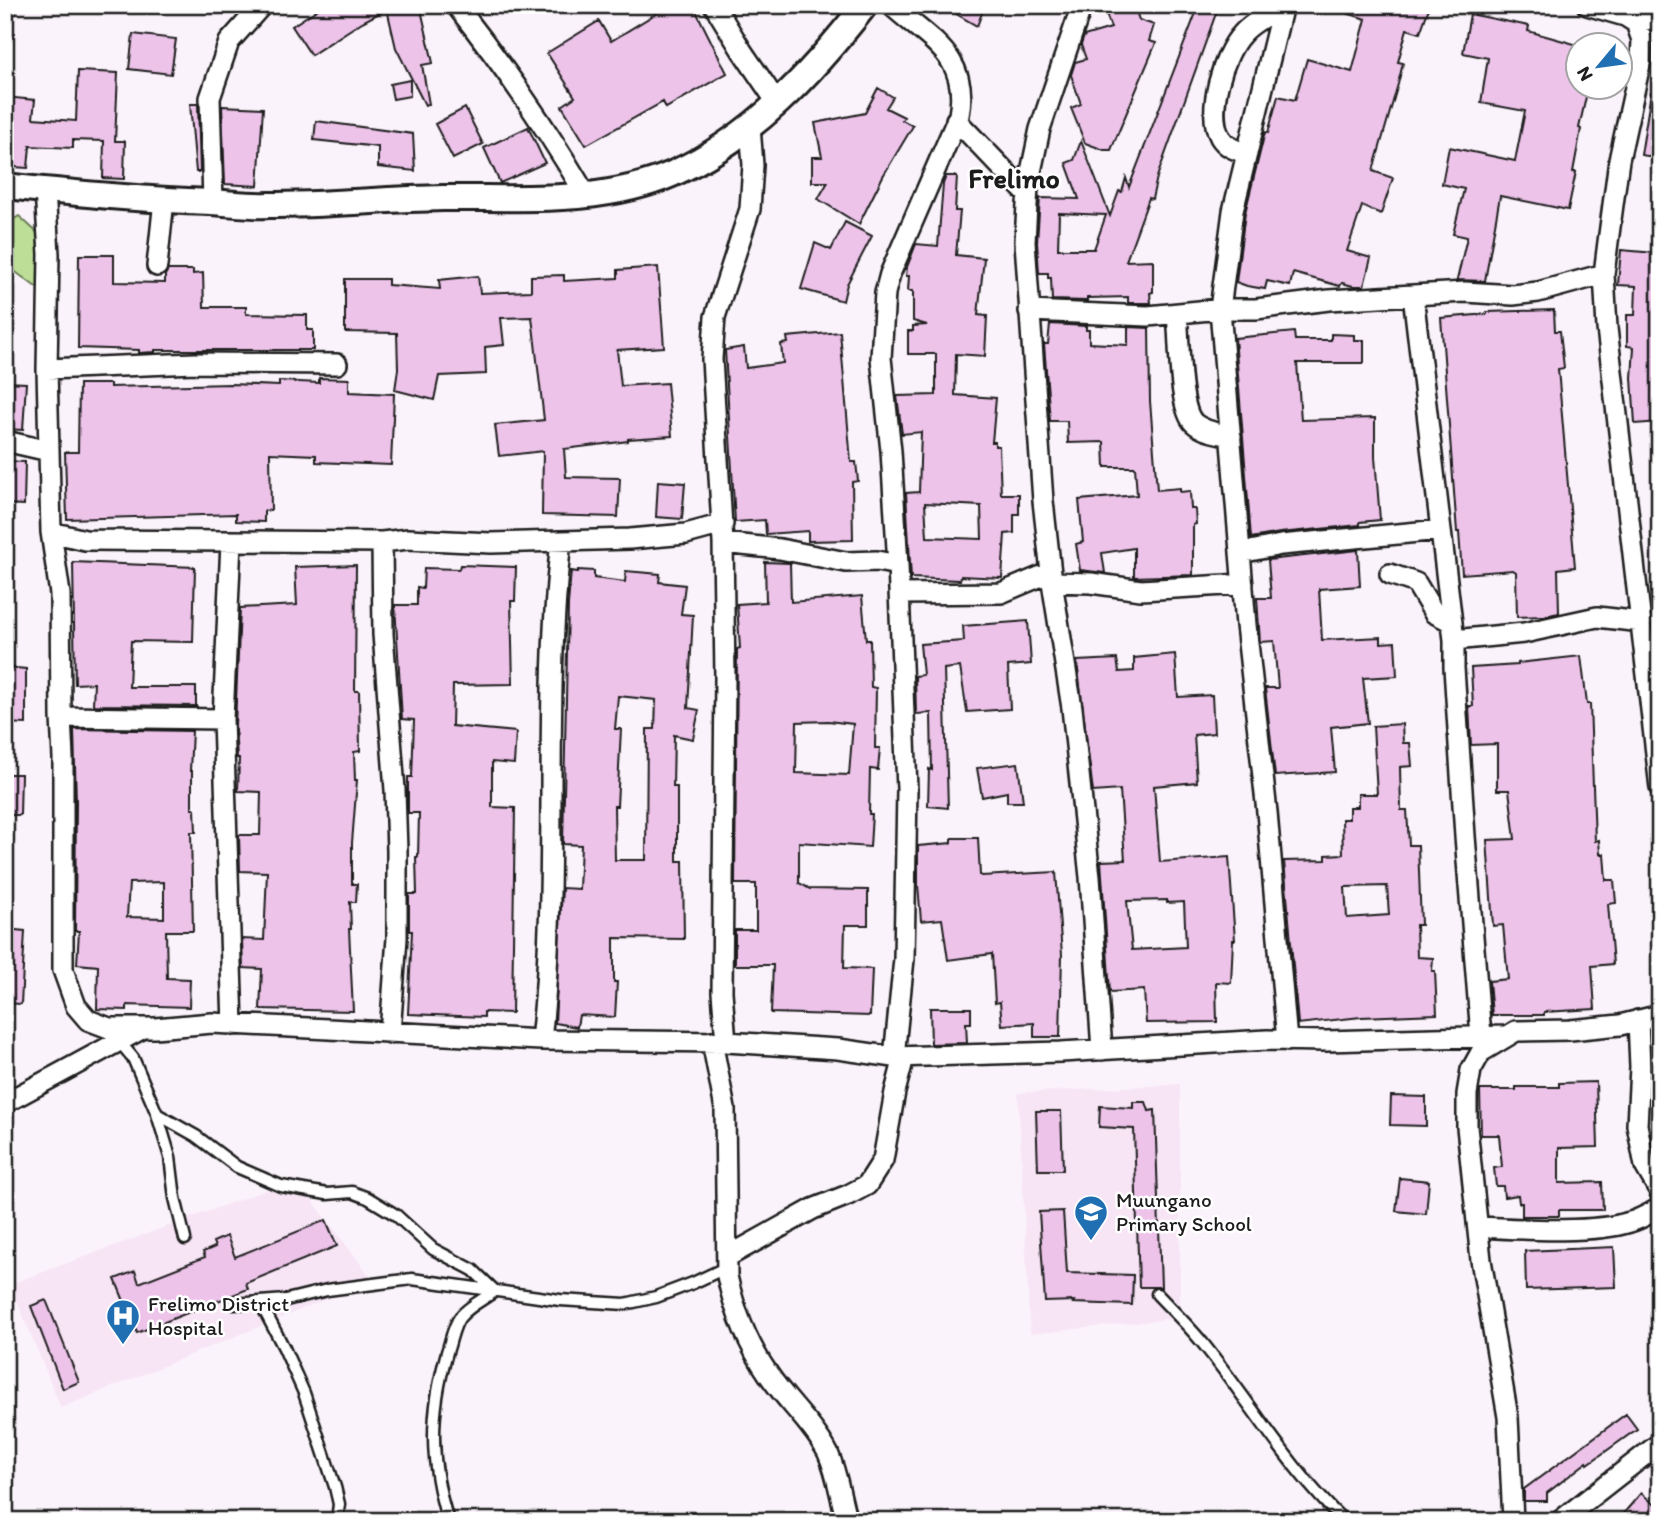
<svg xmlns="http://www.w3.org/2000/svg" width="1665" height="1526" font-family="Itim,sans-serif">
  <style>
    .built { fill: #f7e5f6 }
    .green { fill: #bcde97; stroke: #6c7d5a; stroke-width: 2 }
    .building { fill: #edc3ea; stroke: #1c1c1c; stroke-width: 2; fill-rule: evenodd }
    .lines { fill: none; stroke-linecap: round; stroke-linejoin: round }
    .service-casing { stroke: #1c1c1c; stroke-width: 15 }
    .minor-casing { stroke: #1c1c1c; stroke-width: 24 }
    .tertiary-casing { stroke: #1c1c1c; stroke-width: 30 }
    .service { stroke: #fff; stroke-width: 10 }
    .minor { stroke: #fff; stroke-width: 19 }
    .tertiary { stroke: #fff; stroke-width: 24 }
    .labels { text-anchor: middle; stroke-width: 5; stroke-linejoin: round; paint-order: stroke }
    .poi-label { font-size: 21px; fill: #1c1c1c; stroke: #fff; text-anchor: start }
    .district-label { font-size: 28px; font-weight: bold; fill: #1c1c1c; stroke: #fff }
  </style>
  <rect width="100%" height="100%" fill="#fbf3fb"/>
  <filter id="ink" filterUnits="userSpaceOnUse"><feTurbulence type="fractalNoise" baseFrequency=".0143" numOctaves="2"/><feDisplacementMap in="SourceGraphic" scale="14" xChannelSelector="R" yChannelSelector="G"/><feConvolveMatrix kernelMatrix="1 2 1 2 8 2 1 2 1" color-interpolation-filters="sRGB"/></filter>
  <g filter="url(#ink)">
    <path class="built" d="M1180,1084V1318L1030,1334L1018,1093Z
      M296,1179L373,1280L61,1408L10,1284Z"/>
    <path class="green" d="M19,216L41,236L44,293L13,270L5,261V225Z"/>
    <path class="building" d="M324,5H420L433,63L422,65L429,104L425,105L396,48L387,9L362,22L311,55L292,26Z
      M670,5H693L727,73L666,108L663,102L586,145L562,106L575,97L547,53L599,21L611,41Z
      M941,5H985L977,26Z
      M1103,5H1134L1139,20L1154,25L1149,41L1156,43L1111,150H1104L1085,143L1071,108L1081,104L1071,75L1075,62L1086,59L1081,45L1084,36L1111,28Z
      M1199,5H1219L1157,177L1152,199L1149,198L1126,261L1153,260V292L1150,293L1151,303H1128V297L1087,298V301L1052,300L1051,278H1048V273H1039L1037,242L1040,198L1079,199L1066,163L1074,160L1081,141L1110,216L1119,191L1122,192L1126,178L1129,187ZM1059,213L1106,215L1094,249H1058Z
      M1333,5H1430L1420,33L1407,29L1398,62L1403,63L1398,84L1373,171L1393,178L1381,214L1362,206L1347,251L1371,258L1364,286H1353L1342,283L1340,286L1293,273L1290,286L1267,281L1265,289L1247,286L1236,282L1245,213L1265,132L1268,133L1278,96L1295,100L1307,59L1352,72L1366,19L1333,9Z
      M1470,14L1529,26L1528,31L1578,45V88H1588L1579,128L1581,129L1573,172H1576L1568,210L1500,196L1485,281L1457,280L1467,237L1453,234L1464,189L1442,184L1449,147L1515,161L1525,111L1481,103L1488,58L1463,53Z
      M133,34L176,39L171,74L129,69Z
      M78,71L118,73L115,141H125L124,179L103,178L104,141L73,140V148L30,146L28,168L13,167L14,158L5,157V97L35,100L33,118L76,121Z
      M410,80V96L393,99L390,84Z
      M878,88L893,97L886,108L904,117L902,120L913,126L883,176L859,224L818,199L828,182H812V157H822L815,123L865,113Z
      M1651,92H1660V158L1641,155Z
      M190,104H198L200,172H196Z
      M222,106L263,108L258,186L225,184Z
      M465,108L483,144L453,159L435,124Z
      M316,121L413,134L415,171L378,167V147L314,140Z
      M528,127L545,163L500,183L484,148Z
      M946,176H957L955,211H960L956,255L984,258L978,315L987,316L985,356L956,354L955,395L996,398L992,442H995V446H999L1001,494H1019V514H1014V533L1005,534L1002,578L961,576L960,580L911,578L906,493L919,492L921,432L902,434L897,396L936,395V354H908V331H913V326L927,325L913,321V291H908L909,276H906L907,267L916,244L938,246L943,184ZM925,503L981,506L982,539L927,537Z
      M845,222L872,236L847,284L843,301L801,289L815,243L831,250Z
      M1621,250L1655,253L1654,269L1659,271L1656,308H1660V422L1635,424L1632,378L1634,347L1627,346V315H1635L1636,286L1618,285Z
      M79,255H114V282L165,283V275L168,270H193V274L203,273L204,307H246V314L307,315V330H313V350H155V352L139,353V350L78,348Z
      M658,267L664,347L617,350L621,386L667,383L672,436L628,439V441L564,449L566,477L620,478L618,517L542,515L543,451L499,456L495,425L544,420L532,317L501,318L504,345L485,347L486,374L439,376L434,400L395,390L398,369L397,333L345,332V279H388V285L440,289L439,280L478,276L480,293L531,291V276L564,275V281L618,278V270Z
      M1554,310L1555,331H1560L1564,368L1558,369L1575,567L1558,569L1559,613L1544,616L1517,617L1516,572L1513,570L1462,574L1459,532H1457L1441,318L1487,314V312Z
      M1050,324L1086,326V330H1089V343L1128,345V327L1149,328L1150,401L1157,490L1180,488V492L1190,491L1191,509H1195L1196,524L1193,525V575L1134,577V548L1102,553L1105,573L1080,570L1076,544L1083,542L1079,500L1137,495L1135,467H1105L1104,442L1068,443L1067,421H1050L1044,344H1048Z
      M840,332L851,462H856L858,481L852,482L853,540L808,541V531L766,534L765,520L735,522L725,350L744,347L746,368L783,363L781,344L788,343L787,337Z
      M1294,332L1295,340H1331V334L1354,335V340H1364V363H1297L1301,420L1375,418V457L1380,520L1360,522V525L1280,533L1251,538L1235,338Z
      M319,378L349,379V392L394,394L391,465L316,462V455L270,453L271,510L264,511V522L236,521V514L67,519L65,452H78L79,384H110V387L231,384L279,386V381L319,383Z
      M5,382L26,383L23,430L5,429Z
      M5,461L25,462L24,505L5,504Z
      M658,481L685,483L682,519L656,517Z
      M1358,550L1360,586L1319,589L1322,640L1381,637V643L1395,642L1397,676L1363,678L1368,723L1331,727L1335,772L1275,776L1265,688H1278L1274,641L1260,642L1257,598H1271L1268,560Z
      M73,562L195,567L193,642L131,641L129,687H196V706L93,705L94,683L75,684Z
      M765,562L790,563L791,602L862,596L866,640H870L871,687L876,688L875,748H880L878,770L870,769L869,814H872L870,847L799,842V883L810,889L868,890V925H845L844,968L872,969L870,1016L771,1013L773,965H735V930H756V884H735L737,649L740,648L737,604L766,602ZM828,721L853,724L849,775L796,773L797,722Z
      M356,565L355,691H359L360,751L354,752L355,780H357L352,843V884H357L356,902H350L351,929H349L353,1011L260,1009L262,969L243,968L242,939L264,940L267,872L240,871L239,835H260L261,792L238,791L239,758H237L235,725L240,608L297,605L295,567Z
      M460,565L516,567L515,601H511L513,684L453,685L452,726L516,732L514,764L492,762V807L515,808L512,1013L484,1012V1017L408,1014L412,931H409V894H417L416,857H418L419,813H408V777H412L414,720L402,719L395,605H417V587L423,588L424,568L459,569Z
      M578,570L594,571V578L625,582L626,571L660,574L659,582L685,585L681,614L693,615L688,708L699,710L693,739L674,735L673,787H677V861H683L684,939L614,938V982H617L615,1017L579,1015L577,1027L555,1023L562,888L579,889L581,845L563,844L568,604L571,571L578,572ZM618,696L656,700L655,729H647L646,860H615L614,806H617L621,729H615Z
      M1028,621L1031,664L1008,666L1010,709L967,712L960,667L944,669L948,808L928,806L929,769L932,770L931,713L916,714L915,676L923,675L920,644L964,641L963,626Z
      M1175,654L1178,697L1212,695L1214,733L1194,735L1197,782L1154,786L1160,862L1229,857L1235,940H1233L1231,983L1216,982L1217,1022L1146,1023L1144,990L1110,992L1101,861L1125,860L1120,790L1093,792L1077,661L1117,659L1119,672L1134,671V658ZM1167,900V903L1184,902L1186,947L1132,950L1127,901Z
      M1581,656L1587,704H1590L1595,841L1599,840L1600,854H1604L1606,880H1614L1616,903L1608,904L1613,964L1592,966L1595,1009L1544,1012V1015H1492L1489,981L1508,979L1503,925L1493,926L1487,840L1515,839L1509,790H1497V744L1471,745L1469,706H1473L1471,668L1518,665V663Z
      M5,667L26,669V724L5,723Z
      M1402,724L1403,743H1410L1412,766L1400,767L1401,810H1407L1409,845H1418L1421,925H1416L1417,957L1433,958L1432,971H1435L1437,1014L1361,1017L1298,1024L1284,861L1326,860V855L1343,854L1342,819H1349V807H1358V794H1377L1373,726ZM1387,886L1389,915L1347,918L1345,887Z
      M74,729L192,731L190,771H192V809H195L196,832H191L193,931H166L167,978L190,979L189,1007L127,1005V1010L97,1009L98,966L77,964L79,931H75L76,802ZM164,882V918L127,917L129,883Z
      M1018,763L1023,802H1007V792L982,797L977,768Z
      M5,774H21L20,815H5Z
      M952,838H978L980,875L982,876L1056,872L1062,955L1060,1037H1034V1023L1002,1025L1000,1002L995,1003L992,954L948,960L942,919L921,921L918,885V846L952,843Z
      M5,929L25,931L21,1004L5,1003Z
      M930,1008H971V1023H966L967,1043L931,1044Z
      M1596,1082L1598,1147L1559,1148V1183L1602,1182L1603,1210H1559V1216H1522V1203H1519L1518,1195L1504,1197L1503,1186H1496L1494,1168L1502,1167L1499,1135H1481L1480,1090H1516V1087H1559V1083Z
      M1391,1096L1426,1097V1126L1390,1125Z
      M1133,1102H1146L1149,1111L1155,1110L1161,1287H1139L1134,1129L1099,1127L1100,1106L1133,1108Z
      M1036,1111H1061L1063,1170H1038Z
      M1400,1178L1429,1181L1426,1214L1396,1211Z
      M1063,1211L1067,1273L1133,1275L1132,1305L1073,1303L1074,1301L1045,1302L1039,1212Z
      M326,1220L337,1246L246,1283L248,1289L137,1333L115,1279L135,1271L139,1283L205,1257L203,1252L215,1247L213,1242L227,1236L235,1257Z
      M1614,1247L1616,1287L1526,1290L1525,1251Z
      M46,1300L79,1382L63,1389L31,1306Z
      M1626,1414L1637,1429L1588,1464L1587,1462L1547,1493V1501H1524V1489Z
      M1641,1493L1660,1509V1521H1631L1623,1514Z"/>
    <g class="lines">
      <g class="service-casing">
        <path id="service" d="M119,1041L133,1058L157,1114L170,1157L175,1198L185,1239
          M157,1114L196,1136L237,1167L281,1186L327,1194L352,1192L368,1198L396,1215L433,1249L473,1270L495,1291C484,1299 469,1306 460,1317C453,1326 451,1341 447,1352C430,1412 429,1461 448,1521
          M1157,1294C1172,1310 1188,1325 1201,1341C1250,1401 1288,1468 1344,1521
          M260,1302L284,1348L304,1393L335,1487L339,1504L337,1521
          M234,1304L286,1300L327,1290L412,1279L560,1300L625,1304L656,1297L693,1283L727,1267"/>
      </g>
      <g class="minor-casing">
        <path id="minor" d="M456,5C504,66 547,129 586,195
          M714,5L742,51L778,104
          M891,5C929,40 970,56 959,115L890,274L885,293L881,358L891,451L898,565L907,789L904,959L894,1057
          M1082,5L1040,129L1028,186L1025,242L1043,501L1052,582L1072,708L1090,877L1102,1050
          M1283,5L1233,211L1220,309L1246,625L1267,812L1287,1041
          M1587,5L1625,16L1636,23L1642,40L1641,60L1619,160L1608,242L1604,274L1607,328L1660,788
          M5,7L7,5
          M1636,23L1660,16
          M956,120L1027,194
          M1247,154C1236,150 1226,147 1220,137C1206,111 1223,54 1242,34C1252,22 1270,14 1282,6
          M45,190L49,254L47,369L51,532L60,594L61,717L63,758V970L76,1006L88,1020L109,1028H155L212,1023L541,1040L726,1042L838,1049L894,1057L1061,1052L1267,1040L1326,1041L1505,1036
          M213,202L210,98L229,42L262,5
          M157,266L164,200
          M1413,295L1454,640V668L1465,836L1481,1036
          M1029,311L1148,316L1220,309H1256L1329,300L1413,295L1465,292L1513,295L1538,292L1604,274
          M1177,315C1180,339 1178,408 1194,423C1204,432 1219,433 1231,436
          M47,369L195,363L337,364
          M5,441L49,451
          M51,532L85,540L382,542L408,539L491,543L630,539L686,534L723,524
          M231,542L223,719L233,1025
          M382,542L383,634L395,790L397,851V938L390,1033
          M723,543L780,549L846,562L877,561L898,565
          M1240,553L1281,545L1440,530
          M1390,574L1416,583L1434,613L1452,622
          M1052,582L1091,583L1141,590L1243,584
          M900,594L1001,593L1051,572
          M1454,640L1524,633L1597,617L1642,622
          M61,717L223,719
          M1638,1020L1640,1067L1637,1125L1645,1166L1660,1192
          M541,1040C560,874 542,707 561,541
          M712,1041L725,1109L727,1276C735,1313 748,1345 769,1375C787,1402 813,1424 828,1453C838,1475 840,1498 847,1521
          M726,1042L722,992L725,677L723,543L712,359L715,317L750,209L753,165L750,127
          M5,1103L140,1030
          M1478,1227C1519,1229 1593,1234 1630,1222C1641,1219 1650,1213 1660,1208
          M727,1257L813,1209L848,1195L867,1185L883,1160L895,1092L904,1057
          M1513,1521L1508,1417L1481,1260L1467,1127V1094L1471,1070L1481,1052L1516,1031L1570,1030L1620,1025L1660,1015
          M1560,1521L1660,1443"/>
      </g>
      <g class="tertiary-casing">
        <path id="tertiary" d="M5,186C74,193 142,200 211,202C230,203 249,206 269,205C327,205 385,199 443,198C518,197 601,205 672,174C753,138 811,74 865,5"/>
      </g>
      <use href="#service" class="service"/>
      <use href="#minor" class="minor"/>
      <use href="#tertiary" class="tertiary"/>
    </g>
  </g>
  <defs>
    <g id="school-pin" transform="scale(1.75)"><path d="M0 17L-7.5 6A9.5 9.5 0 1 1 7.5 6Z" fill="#1f6fb2" stroke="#fff"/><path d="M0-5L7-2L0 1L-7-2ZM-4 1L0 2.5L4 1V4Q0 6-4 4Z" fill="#fff"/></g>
    <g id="hospital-pin" transform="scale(1.75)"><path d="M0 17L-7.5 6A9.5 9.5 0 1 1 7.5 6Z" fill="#1f6fb2" stroke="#fff"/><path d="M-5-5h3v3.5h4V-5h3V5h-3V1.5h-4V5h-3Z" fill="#fff"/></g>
  </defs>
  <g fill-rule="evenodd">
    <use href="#school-pin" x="1091" y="1212"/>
    <use href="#hospital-pin" x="123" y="1316"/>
  </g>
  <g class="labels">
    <g class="poi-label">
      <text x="1116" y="1207">Muungano<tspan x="1116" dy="24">Primary School</tspan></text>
      <text x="148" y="1311">Frelimo District<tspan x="148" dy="24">Hospital</tspan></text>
    </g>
    <g class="district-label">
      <text x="1014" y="188">Frelimo</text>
    </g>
  </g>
  <rect width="1665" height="1526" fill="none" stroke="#fff" stroke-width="28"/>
  <rect x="14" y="14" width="1637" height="1498" fill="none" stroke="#1c1c1c" stroke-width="2.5" filter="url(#ink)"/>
  <g transform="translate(1599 66) rotate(241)"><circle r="33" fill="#ffffff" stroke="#a4a4a4" stroke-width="2"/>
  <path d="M0-5L12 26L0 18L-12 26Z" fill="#1f6fb2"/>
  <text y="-10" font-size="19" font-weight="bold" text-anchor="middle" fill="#1c1c1c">N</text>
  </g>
</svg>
